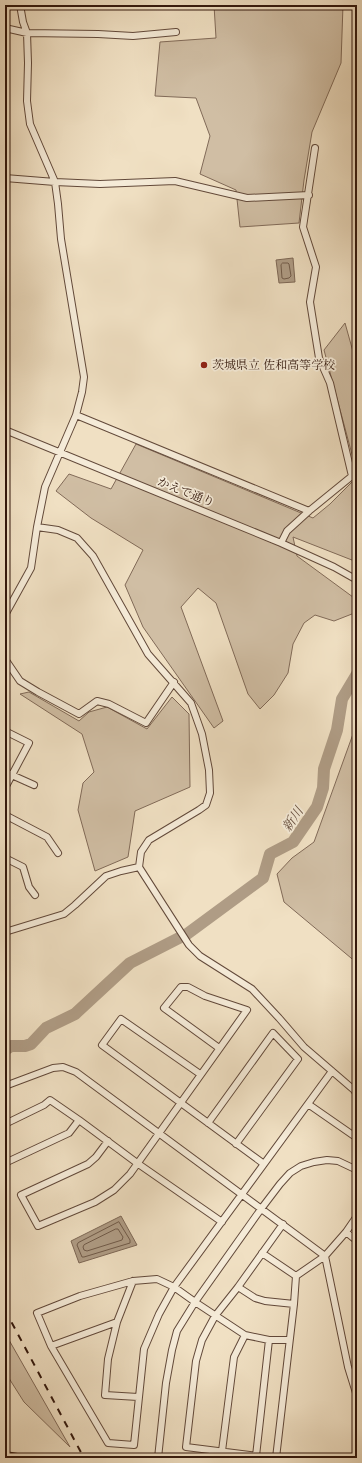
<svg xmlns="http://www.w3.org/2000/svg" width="362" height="1463" font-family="'Libre Caslon Text','Noto Serif JP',serif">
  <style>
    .green { fill: #d0bea4; stroke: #816a58 }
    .water { fill: #af9c85; stroke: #7d6755 }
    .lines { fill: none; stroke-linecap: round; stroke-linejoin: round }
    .shore { stroke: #705a48; stroke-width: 1 }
    .river { stroke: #af9c85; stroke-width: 12 }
    .minor-casing { stroke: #62493a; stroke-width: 8 }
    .major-casing { stroke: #32170c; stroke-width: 10 }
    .minor { stroke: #f5ebd8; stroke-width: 6 }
    .major { stroke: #f0e0c3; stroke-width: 8 }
    .rail { stroke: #32170c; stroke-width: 2; stroke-dasharray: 7 7; stroke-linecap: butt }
    .poi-dot { fill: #8f2418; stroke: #f5ebd8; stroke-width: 1.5 }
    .labels { text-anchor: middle; stroke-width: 3.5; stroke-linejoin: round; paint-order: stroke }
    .poi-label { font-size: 12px; fill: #32170c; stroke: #f5ebd8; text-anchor: start }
    .street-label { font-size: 12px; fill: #32170c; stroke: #f5ebd8 }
    .water-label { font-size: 13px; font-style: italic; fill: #644c3c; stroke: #f5ebd8 }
  </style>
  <rect width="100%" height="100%" fill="#f0e0c3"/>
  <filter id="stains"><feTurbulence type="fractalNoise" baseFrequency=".005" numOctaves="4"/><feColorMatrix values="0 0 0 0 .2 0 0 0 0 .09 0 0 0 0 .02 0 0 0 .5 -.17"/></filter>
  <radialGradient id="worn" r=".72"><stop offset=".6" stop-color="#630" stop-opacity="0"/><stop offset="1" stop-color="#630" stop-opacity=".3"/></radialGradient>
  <path class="green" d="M214,5H343L341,63L312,132L304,180L299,223L240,227L236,190L200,174L210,136L196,98L155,96L160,42L216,38Z
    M345,323L357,366V473L324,350Z
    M136,444L313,518L330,504L357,477V562L293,537L297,556L357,600V612L334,621L315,615L304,623L293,644L288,673L274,695L260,709L248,694L216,603L198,588L181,607L223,721L214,728L143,627L125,585L143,550L91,518L56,491L69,474L111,489Z
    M29,692L79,721L89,712L107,707L147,729L172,697L189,714L190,787L135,811L128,857L95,871L78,810L83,783L94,772L82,734L20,694Z
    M357,723V963L284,902L277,874L292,858L314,842Z
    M5,1333L70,1447L24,1402L5,1372Z"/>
  <path class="water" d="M293,258L295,282L279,283L276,260Z
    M121,1216L137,1245L79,1263L71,1241Z"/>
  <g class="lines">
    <path class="shore" d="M283,263H288L289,264L291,276L289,278L284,279L282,278L281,265Z
      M119,1222L130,1240V1243L84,1257H82L77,1245L78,1243Z
      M116,1229H118L123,1237L122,1240L87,1251L84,1250L83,1247L84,1245Z"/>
    <path class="river" d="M187,934L263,878L270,854L293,842L317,807L323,788L324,769L337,730L342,699L357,674
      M5,1050L11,1046H25L31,1044L46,1028L75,1014L130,963L179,938"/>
    <g class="minor-casing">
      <path id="minor" d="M5,28L27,33L98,34L133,36L176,32
        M5,178L55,182L100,184L175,181L247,198L309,195
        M76,415L309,511
        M5,430L281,543L334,567L357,580
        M37,527L58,530L77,538L93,556L148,654L191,703L202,734L209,770L210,793L206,805L199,810L149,840L141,852L139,867L189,945L200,956L252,989L279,1018L304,1047L354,1090L357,1095
        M281,543L287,531L309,511L352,476L330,383L319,358L310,302L316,267L303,227L315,148
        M5,615L31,568L37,527L45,487L76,415L82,392L84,377L61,239L58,204L55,182L30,124L27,101L28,63L27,33L23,22L20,5
        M5,659L20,681L38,692L79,714L97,701L109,704L146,723L174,682
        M5,731L29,743L5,788
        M5,772L34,785
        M5,815L47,837L58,853
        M5,858L23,867L29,887L35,895
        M5,932L64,914L75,905L106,876L121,871L139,867
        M200,1074L121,1019L102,1045L264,1164
        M5,1086L53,1068L63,1067L76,1072L325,1256L346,1232L357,1216
        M308,1104L357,1138
        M208,1123L273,1033L298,1059L236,1144
        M5,1124L44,1105L50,1100L79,1120L137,1163L222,1222
        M108,1141L96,1157L88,1164L21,1195L38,1226L95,1202L114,1190L130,1174L247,1010L205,996L188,987H181L164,1008L219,1048
        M5,1163L69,1133L79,1120
        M346,1232L357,1241
        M262,1253L296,1276
        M133,1281L117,1322L108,1359L105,1395L138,1397
        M238,1287L255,1298L265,1301L294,1304
        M289,1340H269L245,1335L195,1302L174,1287L157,1279L133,1281L80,1296L37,1313L51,1346L108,1443L134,1445L144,1349L159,1314L174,1287L332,1071
        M51,1346L117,1322
        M222,1451L234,1357L245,1335
        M256,1456L269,1340
        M158,1458L166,1383L172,1350L177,1331L195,1302L261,1209L280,1184L290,1173L301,1166L314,1162L327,1160L338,1161L357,1170
        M273,1458L186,1447L196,1361L202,1340L215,1316L238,1287L283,1224
        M276,1458L294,1304L296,1276L325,1256L348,1367L357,1396"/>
    </g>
    <g class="major-casing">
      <path id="major" d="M5,1456L17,1458"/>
    </g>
    <use href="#minor" class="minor"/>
    <use href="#major" class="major"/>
    <path class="rail" d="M5,1310L84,1458"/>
  </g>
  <circle class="poi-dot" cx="204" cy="365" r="4"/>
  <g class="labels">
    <g class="poi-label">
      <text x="212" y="369">茨城県立 佐和高等学校</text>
    </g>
    <g class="street-label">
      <text transform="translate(186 492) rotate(22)" y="4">かえで通り</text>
    </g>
    <g class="water-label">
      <text transform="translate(292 819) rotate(-56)" y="5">新川</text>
    </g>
  </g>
  <rect width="362" height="1463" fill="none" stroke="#f0e0c3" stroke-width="20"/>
  <rect x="6" y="6" width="350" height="1451" fill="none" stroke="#32170c" stroke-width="2"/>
  <rect x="10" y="10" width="342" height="1443" fill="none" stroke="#32170c"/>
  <rect width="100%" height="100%" filter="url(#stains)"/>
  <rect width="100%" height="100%" fill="url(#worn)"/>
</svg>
